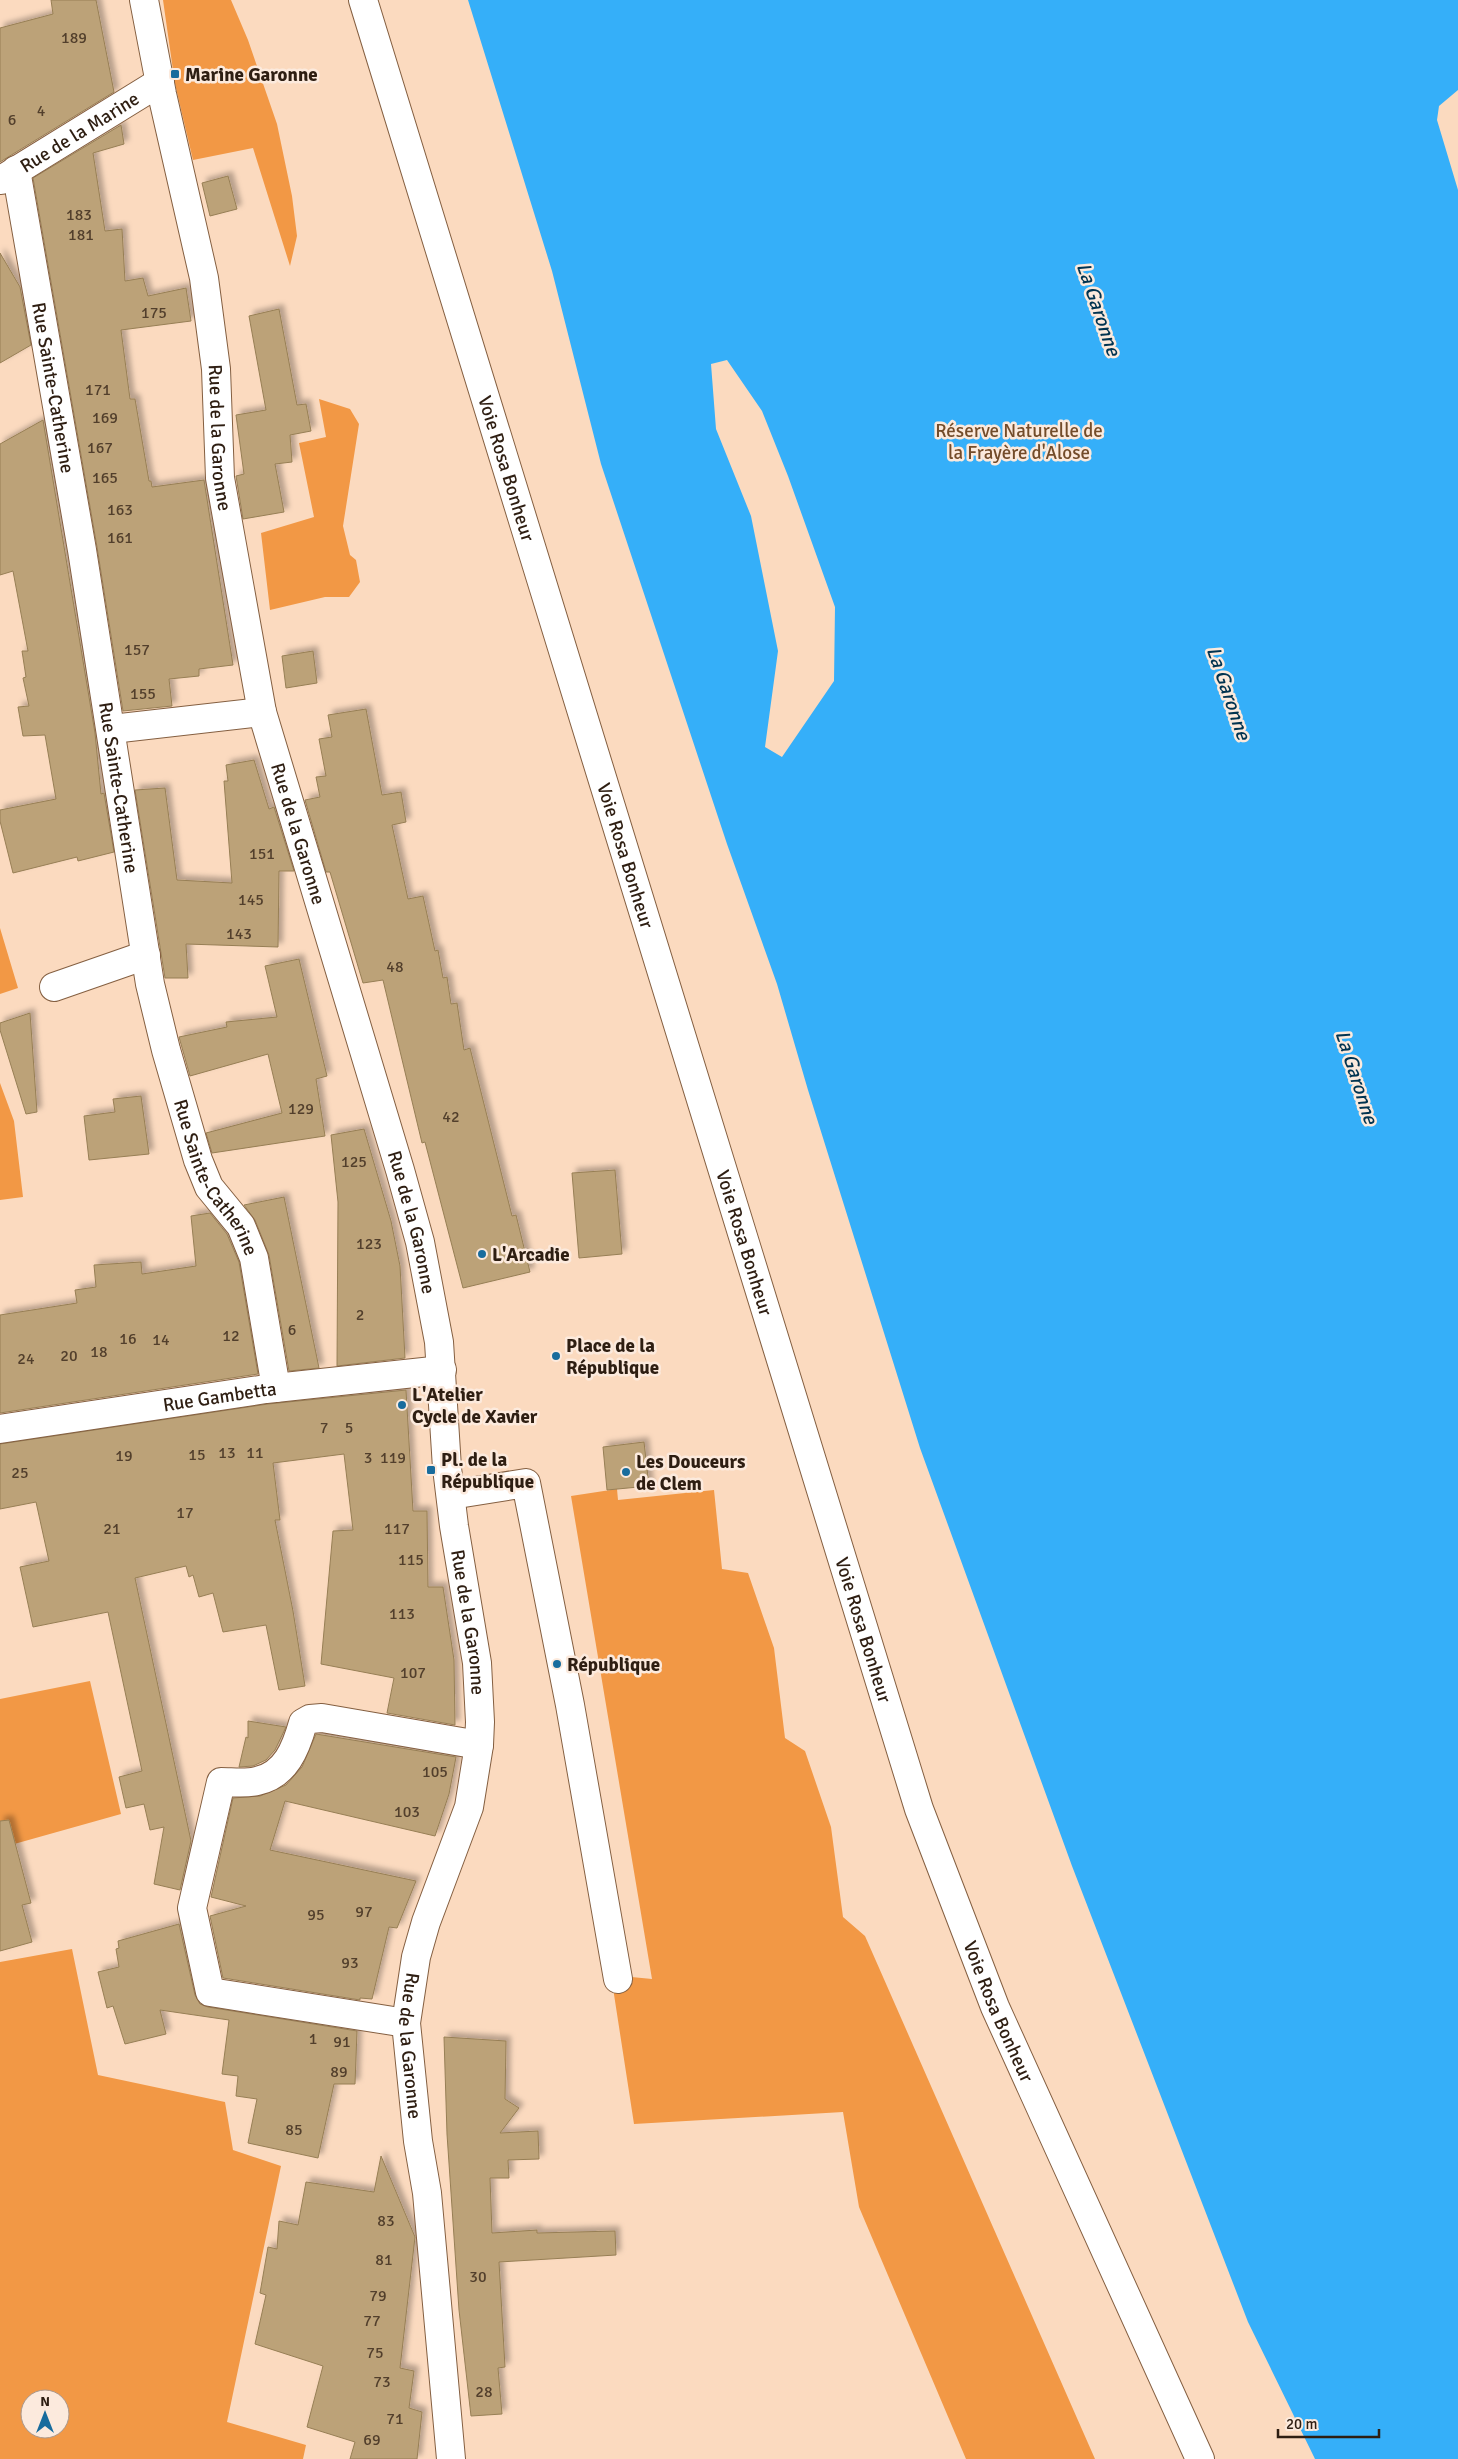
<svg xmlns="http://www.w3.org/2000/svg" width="1458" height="2459" font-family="Signika,sans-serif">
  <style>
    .green { fill: #f29845; fill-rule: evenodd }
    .water { fill: #35aff9; fill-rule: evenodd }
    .building { fill: #bca278; stroke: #977f55; filter: url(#shadow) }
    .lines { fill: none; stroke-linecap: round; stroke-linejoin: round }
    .minor-casing { stroke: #845f41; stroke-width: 30 }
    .minor { stroke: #fff; stroke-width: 28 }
    .poi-dot { fill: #186c9d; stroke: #fceadd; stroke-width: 2 }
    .labels { text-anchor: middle; stroke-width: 5; stroke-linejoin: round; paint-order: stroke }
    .number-label { font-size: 16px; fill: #523f2c }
    .poi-label { font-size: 19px; font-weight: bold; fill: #2e1e12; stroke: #fceadd; text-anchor: start }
    .street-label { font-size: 19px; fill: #2e1e12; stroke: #fceadd }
    .park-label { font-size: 19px; fill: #734c2a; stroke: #fceadd }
    .water-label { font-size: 20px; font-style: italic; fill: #003350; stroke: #fceadd }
  </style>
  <defs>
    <filter id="shadow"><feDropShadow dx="4.5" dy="-4.5" stdDeviation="2.5" flood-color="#0004"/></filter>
  </defs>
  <rect width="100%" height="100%" fill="#fbdabf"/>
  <path class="green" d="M163,0H231L248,40L277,124L292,196L297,236L290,266L253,148L193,160L175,84Z
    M319,399L350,409L359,424L343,526L350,555L356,560L360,582L349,597H325L270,610L261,533L314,517L299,443L326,437Z
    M0,928L18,988L0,994Z
    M0,1083L14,1121L23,1197L0,1200Z
    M617,1489L618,1500L714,1490L722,1569L748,1573L774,1648L785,1738L805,1751L831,1827L843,1917L865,1936L1095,2459H966L859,2207L843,2112L634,2124L611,1975L652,1979L571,1496Z
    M90,1681L121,1814L0,1848V1699Z
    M72,1949L98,2075L225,2102L233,2150L281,2166L227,2422L306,2445L303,2459H0V1962ZM30,2399H60V2429H30Z"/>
  <path class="water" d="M468,0H1458V90L1439,106L1437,120L1458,190V2459H1315L1248,2322L1072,1866L920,1448L808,1090L777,984L727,844L601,464L552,271ZM727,360L762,411L788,476L835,607L834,681L782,757L765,747L778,651L751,516L716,429L711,364Z"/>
  <path class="building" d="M51,0H96L114,92L0,162V28L53,14Z
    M121,125L124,144L93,153L105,231L122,229L125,281L143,278L148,296L186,288L191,321L121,330L130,399H135L149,481H151L152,487L204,480L233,665L199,669V676L169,679L172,706L123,711L97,547L33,178Z
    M228,176L237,209L210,216L202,183Z
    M0,253L20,287L31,345L0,363Z
    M279,309L297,405L306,404L311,431L290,435L292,462L275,464L284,512L243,519L236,476L244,474L236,415L266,410L249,316Z
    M43,420L95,733L101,794L104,793L114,852L78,861L77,857L13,873L0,821V810L56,799L45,735L23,736L18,707L29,706L23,678L26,677L22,651H28L13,571L0,575V444Z
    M313,651L317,683L286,688L282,656Z
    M366,709L382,795L401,792L406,822L392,825L408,899L423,896L435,951L438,950L443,978L447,977L451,1004L457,1003L464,1050L470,1048L512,1216L516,1215L530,1272L463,1288L425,1142L422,1143L383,980L363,983L330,872H326L305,800L320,797L316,777L326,776L319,739L332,737L328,715Z
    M254,760L269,809L274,807L294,871H279L278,947L186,944L188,978H165L135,790L165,788L177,880L232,883L224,781H228L226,765Z
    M299,959L327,1076L316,1079L325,1136L212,1153L206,1133L282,1113L268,1054L190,1076L179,1037L227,1027L226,1022L277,1017L265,966Z
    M30,1013L37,1112L26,1114L0,1030V1023Z
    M141,1096L149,1154L89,1160L84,1116L115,1112L113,1099Z
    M364,1129L391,1221L400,1266L405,1358L337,1366L338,1202L331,1135Z
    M615,1170L622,1254L579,1258L572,1173Z
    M284,1197L319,1368L289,1371L269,1255L255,1220L244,1205Z
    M210,1213L227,1234L239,1262L258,1374L0,1413V1315L77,1303L75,1290L96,1287L94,1265L141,1262L142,1274L196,1266L191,1216Z
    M406,1390L413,1511H427L428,1587H443L454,1660L455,1725L387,1713L394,1678L321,1664L333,1531L353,1530L344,1454L273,1463L280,1520H275L293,1611L305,1686L279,1690L266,1625L223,1632L213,1593L199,1597L193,1575L189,1577L186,1566L135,1578L191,1841L180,1890L154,1884L164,1827L150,1830L144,1804L126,1808L119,1777L142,1771L108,1612L33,1627L20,1567L49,1561L36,1502L0,1509V1444L268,1404Z
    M644,1442L649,1486L607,1490L603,1447Z
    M248,1721L286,1727L275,1750L266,1760L253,1766L239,1767L246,1737L248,1738Z
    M316,1734L456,1757L449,1794L435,1836L285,1801L270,1850L416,1881L397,1928L389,1927L372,1999L360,1998V2000L223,1978L210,1916L246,1906L211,1897L233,1798L260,1796L286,1785L302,1767Z
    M9,1820L31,1903L22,1905L32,1942L0,1951V1821Z
    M179,1924L195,1995L200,2004L208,2007L357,2031L355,2084H334L318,2158L248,2143L257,2099L236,2096L238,2076L222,2074L229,2020L160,2010L166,2034L125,2044L113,2006L107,2008L98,1972L119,1967L116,1949L119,1948L118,1941Z
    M444,2037L506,2041L505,2099L519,2108L500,2133L538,2131L539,2159L508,2160L509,2178H490L492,2233L537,2230V2233L615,2231L616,2255L499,2262L505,2367L498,2368L502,2414L471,2416L459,2310L447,2134Z
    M381,2156L415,2237L400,2368L414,2371L409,2408L422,2412L417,2459H350L355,2442L307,2427L323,2366L255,2344L266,2295L260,2293L268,2247L277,2249L279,2221L298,2225L306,2182L374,2192Z"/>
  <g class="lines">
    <g class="minor-casing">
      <g id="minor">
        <path id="s1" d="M144,0L162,94L204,278L216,369L220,478L262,712L400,1170L420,1242L439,1342L447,1468L454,1526L477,1663L480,1722L479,1745L469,1807L426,1922L416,1957L406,2023L418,2141L427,2193L451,2459"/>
        <path id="s2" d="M363,0L919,1809L995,2007L1200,2459"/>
        <path id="s3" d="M16,170L82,550L150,984L166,1050L198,1160L209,1187L241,1226L254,1258L276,1388"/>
        <path id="s4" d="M1,180L160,82"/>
        <path d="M112,729L262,712"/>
        <path d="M54,987L146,955"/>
        <path id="s5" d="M0,1429L266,1389L442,1370"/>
        <path d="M451,1495L526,1483L570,1705L618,1979"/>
        <path d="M406,2023L210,1992L192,1908L221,1782C232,1782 246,1784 257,1781C286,1775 296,1748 303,1723L310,1719L322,1718L479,1745"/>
      </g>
    </g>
    <use href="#minor" class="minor"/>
  </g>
  <g class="poi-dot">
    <rect x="170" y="69" width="10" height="10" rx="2.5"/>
    <circle cx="482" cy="1254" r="5"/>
    <circle cx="556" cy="1356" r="5"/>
    <circle cx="402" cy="1405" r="5"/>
    <rect x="426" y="1465" width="10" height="10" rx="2.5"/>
    <circle cx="626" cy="1472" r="5"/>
    <circle cx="557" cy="1664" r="5"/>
  </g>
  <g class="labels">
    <g class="number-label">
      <text x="74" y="43">189</text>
      <text x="41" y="116">4</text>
      <text x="12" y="125">6</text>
      <text x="79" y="220">183</text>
      <text x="81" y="240">181</text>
      <text x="154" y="318">175</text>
      <text x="98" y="395">171</text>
      <text x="105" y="423">169</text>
      <text x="100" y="453">167</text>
      <text x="105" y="483">165</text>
      <text x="120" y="515">163</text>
      <text x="120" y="543">161</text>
      <text x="137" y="655">157</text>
      <text x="143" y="699">155</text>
      <text x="262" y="859">151</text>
      <text x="251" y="905">145</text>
      <text x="239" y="939">143</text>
      <text x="395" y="972">48</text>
      <text x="301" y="1114">129</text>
      <text x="451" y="1122">42</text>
      <text x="354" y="1167">125</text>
      <text x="369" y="1249">123</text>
      <text x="360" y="1320">2</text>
      <text x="292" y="1335">6</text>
      <text x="231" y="1341">12</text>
      <text x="128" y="1344">16</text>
      <text x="161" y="1345">14</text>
      <text x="99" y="1357">18</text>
      <text x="69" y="1361">20</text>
      <text x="26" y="1364">24</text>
      <text x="324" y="1433">7</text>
      <text x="349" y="1433">5</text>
      <text x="227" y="1458">13</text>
      <text x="255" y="1458">11</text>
      <text x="197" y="1460">15</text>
      <text x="124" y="1461">19</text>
      <text x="368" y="1463">3</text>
      <text x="393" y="1463">119</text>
      <text x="20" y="1478">25</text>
      <text x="185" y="1518">17</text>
      <text x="112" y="1534">21</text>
      <text x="397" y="1534">117</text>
      <text x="411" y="1565">115</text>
      <text x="402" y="1619">113</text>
      <text x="413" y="1678">107</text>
      <text x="435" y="1777">105</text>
      <text x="407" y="1817">103</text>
      <text x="364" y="1917">97</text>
      <text x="316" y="1920">95</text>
      <text x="350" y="1968">93</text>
      <text x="313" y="2044">1</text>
      <text x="342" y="2047">91</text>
      <text x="339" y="2077">89</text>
      <text x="294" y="2135">85</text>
      <text x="386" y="2226">83</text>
      <text x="384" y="2265">81</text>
      <text x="478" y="2282">30</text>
      <text x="378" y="2301">79</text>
      <text x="372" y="2326">77</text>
      <text x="375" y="2358">75</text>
      <text x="382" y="2387">73</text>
      <text x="484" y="2397">28</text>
      <text x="395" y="2424">71</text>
      <text x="372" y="2445">69</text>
    </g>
    <g class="poi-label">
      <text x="185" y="81">Marine Garonne</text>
      <text x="492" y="1261">L'Arcadie</text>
      <text x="566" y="1352">Place de la<tspan x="566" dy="22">République</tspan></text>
      <text x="412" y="1401">L'Atelier<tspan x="412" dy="22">Cycle de Xavier</tspan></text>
      <text x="441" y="1466">Pl. de la<tspan x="441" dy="22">République</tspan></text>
      <text x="636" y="1468">Les Douceurs<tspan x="636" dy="22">de Clem</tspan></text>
      <text x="567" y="1671">République</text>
    </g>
    <g class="street-label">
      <text dy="7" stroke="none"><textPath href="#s4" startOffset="92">Rue de la Marine</textPath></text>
      <text dy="7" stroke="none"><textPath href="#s3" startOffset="221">Rue Sainte-Catherine</textPath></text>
      <text dy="7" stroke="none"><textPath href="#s1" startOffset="445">Rue de la Garonne</textPath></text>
      <text dy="7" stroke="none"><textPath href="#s2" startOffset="490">Voie Rosa Bonheur</textPath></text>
      <text dy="7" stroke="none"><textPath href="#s3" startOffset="626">Rue Sainte-Catherine</textPath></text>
      <text dy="7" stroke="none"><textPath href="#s1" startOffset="850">Rue de la Garonne</textPath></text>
      <text dy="7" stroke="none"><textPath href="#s2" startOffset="895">Voie Rosa Bonheur</textPath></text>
      <text dy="7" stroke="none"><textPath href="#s3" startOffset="1031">Rue Sainte-Catherine</textPath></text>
      <text dy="7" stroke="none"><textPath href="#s1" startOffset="1255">Rue de la Garonne</textPath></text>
      <text dy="7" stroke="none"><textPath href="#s2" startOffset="1300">Voie Rosa Bonheur</textPath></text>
      <text dy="7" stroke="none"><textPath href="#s5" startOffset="222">Rue Gambetta</textPath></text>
      <text dy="7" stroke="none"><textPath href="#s1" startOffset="1660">Rue de la Garonne</textPath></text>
      <text dy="7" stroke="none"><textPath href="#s2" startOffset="1705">Voie Rosa Bonheur</textPath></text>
      <text dy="7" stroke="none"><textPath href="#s2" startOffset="2110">Voie Rosa Bonheur</textPath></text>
      <text dy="7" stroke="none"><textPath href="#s1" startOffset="2095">Rue de la Garonne</textPath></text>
    </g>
    <g class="park-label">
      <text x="1019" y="437">Réserve Naturelle de<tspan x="1019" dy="22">la Frayère d'Alose</tspan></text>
    </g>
    <g class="water-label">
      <text transform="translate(1099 309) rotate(71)" y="7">La Garonne</text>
      <text transform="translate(1229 693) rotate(71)" y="7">La Garonne</text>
      <text transform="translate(1357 1077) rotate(72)" y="7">La Garonne</text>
    </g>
  </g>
  <g transform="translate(45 2414)"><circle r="24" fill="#fceadd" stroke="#aa988c"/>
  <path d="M0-4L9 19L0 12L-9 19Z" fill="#186c9d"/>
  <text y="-8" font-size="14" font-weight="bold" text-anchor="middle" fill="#2e1e12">N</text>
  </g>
  <path d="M1278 2429v8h101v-8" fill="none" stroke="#2e1e12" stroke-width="2.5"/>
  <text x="1286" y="2429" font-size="15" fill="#2e1e12" stroke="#fceadd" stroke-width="4" paint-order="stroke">20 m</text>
</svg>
